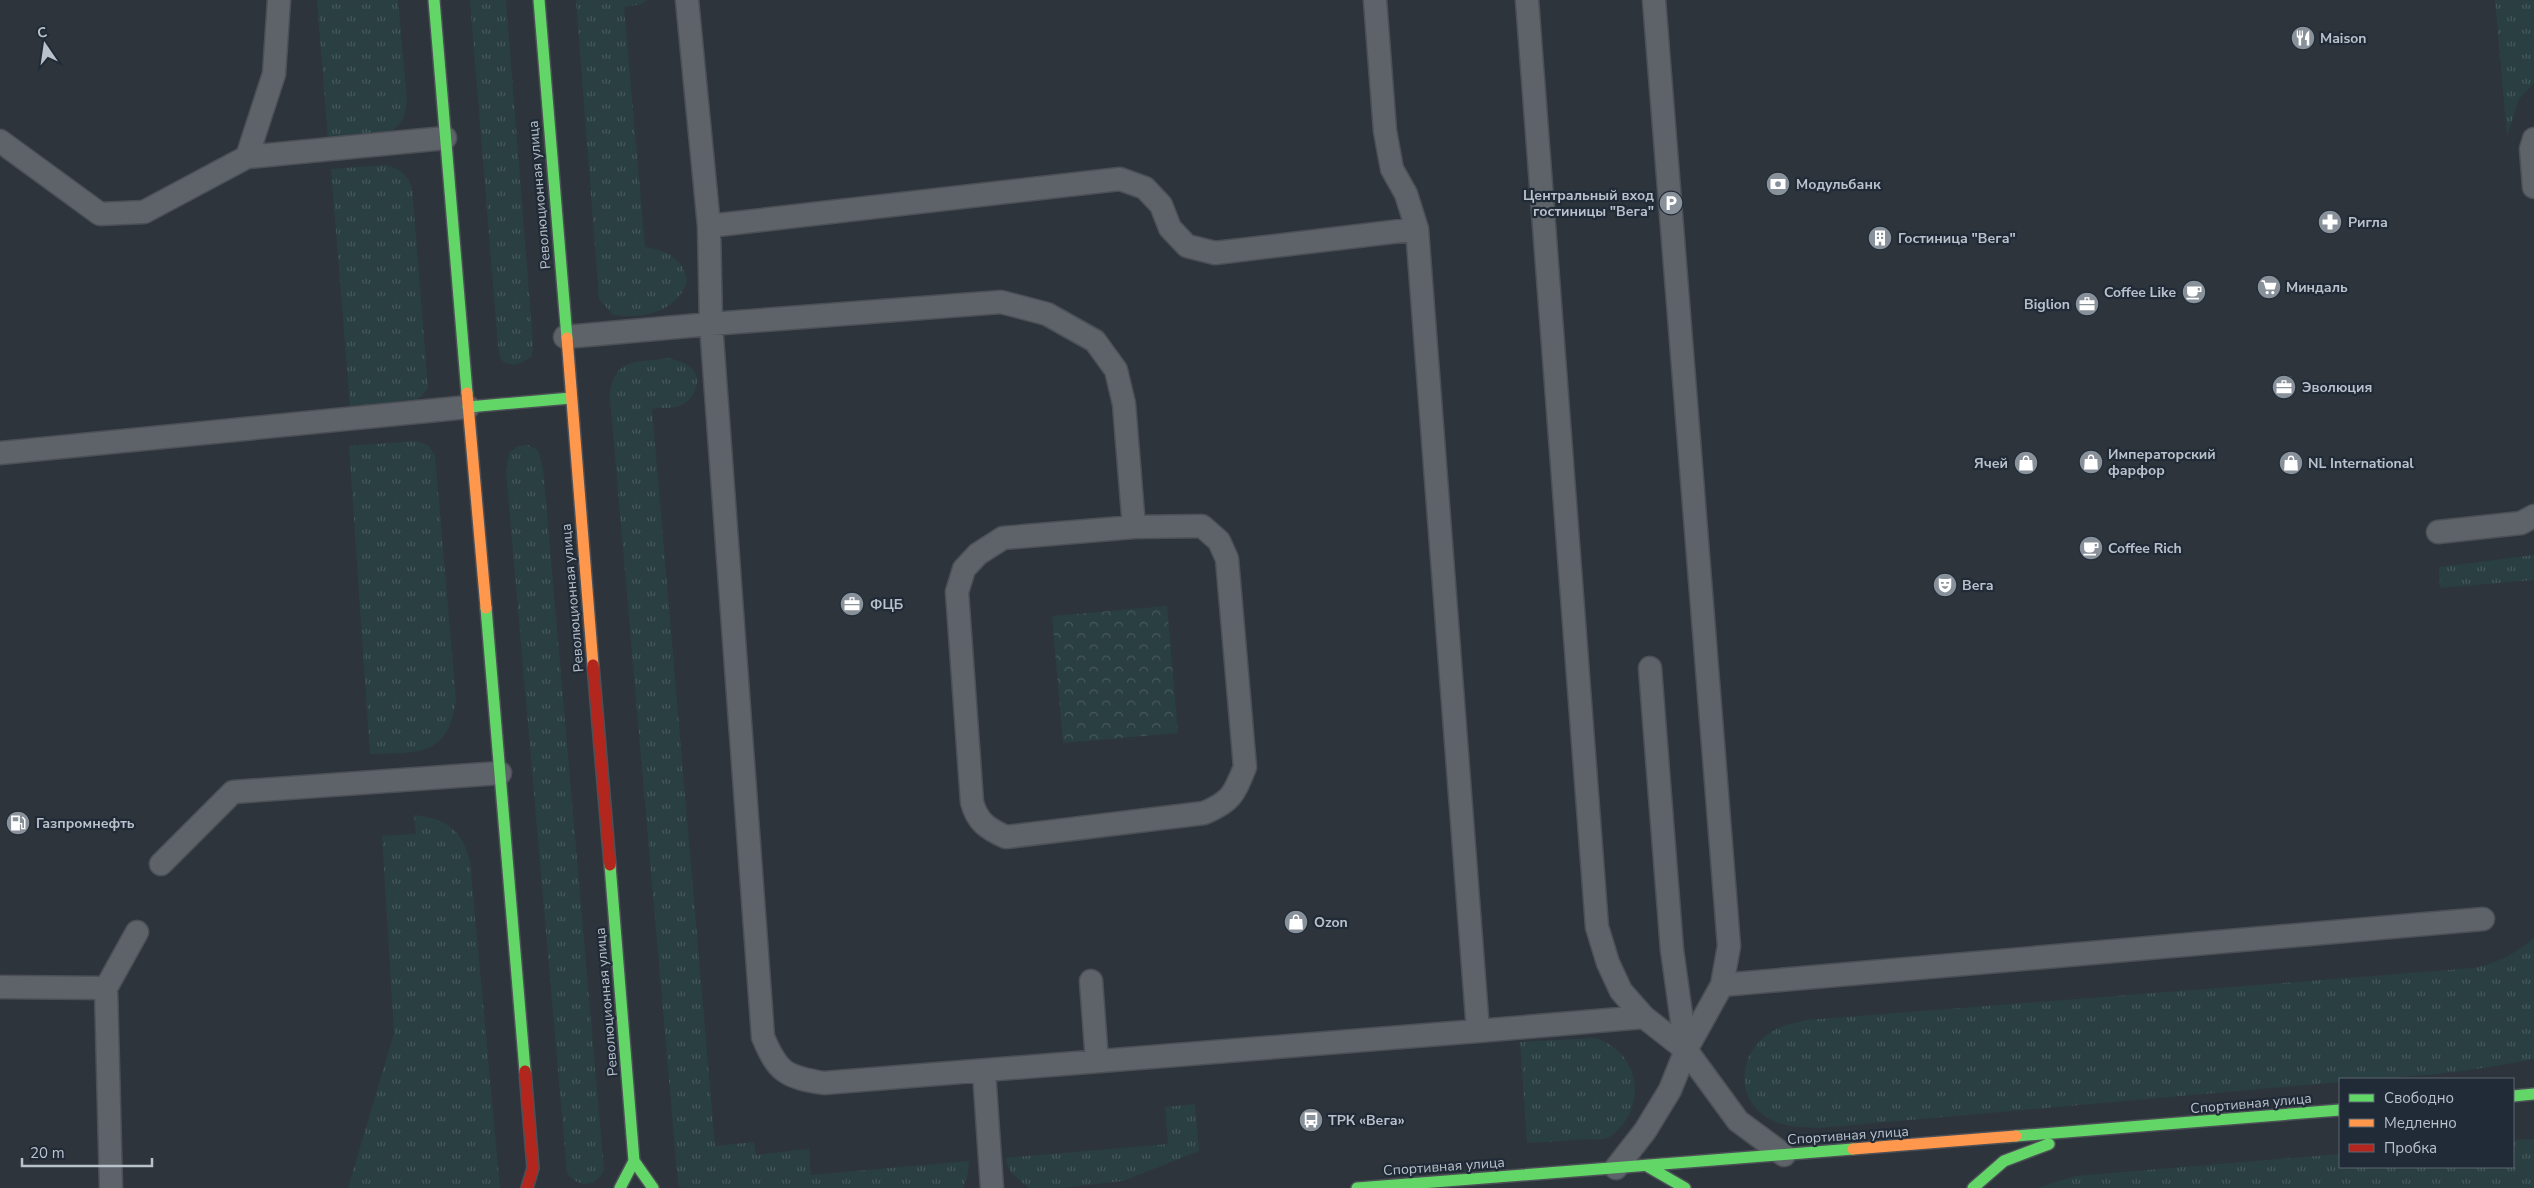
<svg xmlns="http://www.w3.org/2000/svg" width="2534" height="1188" font-family="'Nunito Sans',sans-serif">
  <style>
    .grass { fill: url(#grass-tufts) }
    .park { fill: url(#park-crowns) }
    .lines { fill: none; stroke-linecap: round; stroke-linejoin: round }
    .lane-casing { stroke: #4c5056; stroke-width: 25 }
    .fast-casing { stroke: #4c5056; stroke-width: 14 }
    .slow-casing { stroke: #4c5056; stroke-width: 14 }
    .jam-casing { stroke: #4c5056; stroke-width: 14 }
    .lane { stroke: #5e6269; stroke-width: 22 }
    .fast { stroke: #63d668; stroke-width: 11 }
    .slow { stroke: #ff974d; stroke-width: 11 }
    .jam { stroke: #b3261e; stroke-width: 11 }
    .labels { text-anchor: middle; stroke-width: 4.5; stroke-linejoin: round; paint-order: stroke }
    .poi-label { font-size: 14px; font-weight: bold; fill: #b9c1cb; stroke: #202b37; text-anchor: start }
    .street-label { font-size: 14px; fill: #b9c1cb; stroke: #202b37 }
  </style>
  <defs>
    <pattern id="grass-tufts" width="24" height="20" patternUnits="userSpaceOnUse" patternTransform="scale(1.25)"><rect width="24" height="20" fill="#2a3f41"/><path d="M3 7l-1-3M5 7V3M7 7l1-3M15 17l-1-3M17 17v-4M19 17l1-3" fill="none" stroke="#47595b"/></pattern>
    <pattern id="park-crowns" width="20" height="18" patternUnits="userSpaceOnUse" patternTransform="scale(1.25)"><rect width="20" height="18" fill="#2a3f41"/><path d="M2 6a3 3 0 1 1 6 0M12 15a3 3 0 1 1 6 0" fill="none" stroke="#47595b"/></pattern>
  </defs>
  <rect width="100%" height="100%" fill="#2d343b"/>
  <path class="grass" d="M317,0H398L407,100C406,105 406,112 404,116C394,143 352,138 328,140Z
    M470,0H506L533,343L532,356C520,365 513,368 501,360L498,346Z
    M576,0H647L642,4L624,7L645,247C666,250 684,258 687,282C676,313 642,319 613,315L599,299Z
    M2495,0H2534V83L2519,99L2507,136Z
    M386,165C400,169 406,173 412,187L428,388L421,397L411,402L350,406L331,169Z
    M669,358C678,361 688,363 694,371C702,383 693,401 679,406C671,409 660,407 652,409L715,1146L754,1142L756,1155L809,1149L811,1175L969,1161L968,1173L963,1188H681L678,1184L610,398C612,357 636,363 669,358Z
    M416,441L428,445L435,456L456,700C448,758 418,752 370,754L349,446Z
    M528,445L538,450L543,468L604,1170C596,1188 578,1188 567,1173L506,471L509,453L518,446Z
    M2534,555V580L2440,588L2439,567Z
    M414,815C447,819 462,830 470,861L500,1188H348L394,1033L382,836L416,834Z
    M2534,938V1059C2470,1072 2405,1079 2340,1079V1082L1819,1128C1804,1127 1788,1128 1774,1121C1734,1104 1736,1054 1771,1032C1781,1025 1795,1023 1807,1020L2474,968C2500,962 2513,955 2534,938Z
    M1595,1038C1631,1049 1646,1087 1626,1120C1622,1126 1613,1136 1607,1138C1602,1140 1593,1139 1588,1139C1567,1141 1547,1142 1527,1143L1520,1042Z
    M1195,1104L1199,1151L1123,1181L1062,1188H1029L1011,1173L1005,1158L1168,1144L1165,1107Z
    M2534,1139V1188H2037L2075,1176L2340,1154V1167H2513V1140Z"/>
  <path class="park" d="M1167,606L1178,733L1063,743L1052,616Z"/>
  <g class="lines">
    <g class="lane-casing">
      <path id="lane" d="M279,0L274,74L247,157L445,138
        M687,0L709,226L711,324L763,1037C778,1073 786,1077 824,1083L1478,1031L1417,229L1406,194L1392,169L1385,131L1375,0
        M1527,0L1597,927L1608,963L1621,991L1644,1017L1686,1050L1738,1121L1784,1155
        M2534,139L2531,149L2534,187
        M0,141L100,214L144,212L247,157
        M709,226L1120,179L1145,188L1161,205L1170,228L1187,246L1215,253L1417,229
        M565,337L711,324L1001,302L1047,314L1095,341L1116,370L1124,404L1134,527L1003,538L978,554L964,569L957,592L972,802C977,822 988,829 1006,837L1204,813C1232,801 1234,794 1245,767L1227,559L1219,541L1202,526L1134,527
        M0,453L468,407
        M2438,532L2521,523L2534,516
        M1650,668L1672,950L1686,1050
        M161,864L233,792L500,773
        M1091,981L1097,1061
        M1722,985L2483,919
        M0,987L106,988
        M1478,1031L1644,1017
        M984,1072L992,1188
        M1616,1168L1645,1131L1670,1090L1686,1050L1722,985L1729,946L1654,0
        M111,1188L106,988L137,932"/>
    </g>
    <g class="fast-casing">
      <path id="fast" d="M434,0L467,393
        M539,0L567,338
        M468,407L571,398
        M486,608L525,1071
        M610,865L634,1161L653,1188
        M2513,1096L2534,1094
        M2016,1136L2340,1110
        M1647,1166L1685,1188
        M620,1188L634,1161
        M1357,1188L1853,1149
        M1973,1188L2004,1161L2049,1144"/>
    </g>
    <g class="slow-casing">
      <path id="slow" d="M567,338L593,665
        M467,393L486,608
        M1853,1149L2016,1136"/>
    </g>
    <g class="jam-casing">
      <path id="jam" d="M593,665L610,865
        M525,1071L533,1168L527,1188"/>
    </g>
    <use href="#lane" class="lane"/>
    <use href="#fast" class="fast"/>
    <use href="#slow" class="slow"/>
    <use href="#jam" class="jam"/>
  </g>
  <defs>
    <g id="restaurant-disc" transform="scale(1.25)"><circle r="9.5" fill="#889099" stroke="#202b37"/><path d="M-5-6h1v4h1v-4h1v4h1v-4h1v5L-1.5 .5V6h-2V.5L-5-1ZM5-6V6H3V1.5H1.5Q1.5-4 5-6Z" fill="#fff"/></g>
    <g id="bank-disc" transform="scale(1.25)"><circle r="9.5" fill="#889099" stroke="#202b37"/><path d="M-6-4H6V4H-6ZM0-2.3a2.3 2.3 0 1 0 0 4.6a2.3 2.3 0 1 0 0-4.6Z" fill="#fff"/></g>
    <g id="parking-disc" transform="scale(1.25)"><circle r="9.5" fill="#889099" stroke="#202b37"/><path d="M-3.5-5.5H1a3.5 3.5 0 0 1 0 7H-1V5.5H-3.5ZM-1-3.4V-.6H.8a1.4 1.4 0 0 0 0-2.8Z" fill="#fff"/></g>
    <g id="pharmacy-disc" transform="scale(1.25)"><circle r="9.5" fill="#889099" stroke="#202b37"/><path d="M-2-6h4v4h4v4h-4v4h-4v-4h-4v-4h4Z" fill="#fff"/></g>
    <g id="building-disc" transform="scale(1.25)"><circle r="9.5" fill="#889099" stroke="#202b37"/><path d="M-4-6H4V6H1V3H-1V6H-4ZM-2.5-4.3h1.7v1.8h-1.7ZM.8-4.3h1.7v1.8H.8ZM-2.5-1h1.7V.8h-1.7ZM.8-1h1.7V.8H.8Z" fill="#fff"/></g>
    <g id="supermarket-disc" transform="scale(1.25)"><circle r="9.5" fill="#889099" stroke="#202b37"/><path d="M-6-5.5h2.5l.6 2H6L4.5 2H-2.5L-4.4-4H-6ZM-1.5 3.2a1.3 1.3 0 1 0 .1 0ZM3 3.2a1.3 1.3 0 1 0 .1 0Z" fill="#fff"/></g>
    <g id="cafe-disc" transform="scale(1.25)"><circle r="9.5" fill="#889099" stroke="#202b37"/><path d="M-5.5-4.5H6V0H3Q3 3.5 0 3.5H-2.5Q-5.5 3.5-5.5 0ZM3-3.2v2h1.7v-2ZM-6 4.5H4V6H-6Z" fill="#fff"/></g>
    <g id="office-disc" transform="scale(1.25)"><circle r="9.5" fill="#889099" stroke="#202b37"/><path d="M-6-3h4V-5.5h4V-3h4V5H-6ZM-1-4.5V-3h2v-1.5ZM-6 0V1H6V0Z" fill="#fff"/></g>
    <g id="shop-disc" transform="scale(1.25)"><circle r="9.5" fill="#889099" stroke="#202b37"/><path d="M-5-2.5h2.3a2.7 3.5 0 0 1 5.4 0H5L5.5 6h-11ZM-1.5-2.5h3a1.5 2.3 0 0 0-3 0Z" fill="#fff"/></g>
    <g id="theatre-disc" transform="scale(1.25)"><circle r="9.5" fill="#889099" stroke="#202b37"/><path d="M-5-5.5Q0-4 5-5.5V0Q5 5 0 6Q-5 5-5 0ZM-3.3-2.5H-1v1.5H-3.3ZM1-2.5H3.3v1.5H1ZM-2.8 1Q0 5.5 2.8 1Z" fill="#fff"/></g>
    <g id="fuel-disc" transform="scale(1.25)"><circle r="9.5" fill="#889099" stroke="#202b37"/><path d="M-5.5-6h7V0h2V4h1.3V-2.5L3-4.5l.8-.8L6-3V5H2.5V1h-1V6h-7ZM-4.2-4.7v3.2H.2V-4.7Z" fill="#fff"/></g>
    <g id="bus-disc" transform="scale(1.25)"><circle r="9.5" fill="#889099" stroke="#202b37"/><path d="M-5-6H5V4H4V6H2V4H-2V6H-4V4H-5ZM-3.5-4V0h7V-4ZM-3.5 1.2v1.5H-2V1.2ZM2 1.2v1.5H3.5V1.2Z" fill="#fff"/></g>
  </defs>
  <g fill-rule="evenodd">
    <use href="#restaurant-disc" x="2303" y="38"/>
    <use href="#bank-disc" x="1778" y="184"/>
    <use href="#parking-disc" x="1671" y="203"/>
    <use href="#pharmacy-disc" x="2330" y="222"/>
    <use href="#building-disc" x="1880" y="238"/>
    <use href="#supermarket-disc" x="2269" y="287"/>
    <use href="#cafe-disc" x="2194" y="292"/>
    <use href="#office-disc" x="2087" y="304"/>
    <use href="#office-disc" x="2284" y="387"/>
    <use href="#shop-disc" x="2091" y="462"/>
    <use href="#shop-disc" x="2026" y="463"/>
    <use href="#shop-disc" x="2291" y="463"/>
    <use href="#cafe-disc" x="2091" y="548"/>
    <use href="#theatre-disc" x="1945" y="585"/>
    <use href="#office-disc" x="852" y="604"/>
    <use href="#fuel-disc" x="18" y="823"/>
    <use href="#shop-disc" x="1296" y="922"/>
    <use href="#bus-disc" x="1311" y="1120"/>
  </g>
  <g class="labels">
    <g class="poi-label">
      <text x="2320" y="43">Maison</text>
      <text x="1796" y="189">Модульбанк</text>
      <text x="1654" y="200" text-anchor="end">Центральный вход<tspan x="1654" dy="16">гостиницы "Вега"</tspan></text>
      <text x="2348" y="227">Ригла</text>
      <text x="1898" y="243">Гостиница "Вега"</text>
      <text x="2286" y="292">Миндаль</text>
      <text x="2176" y="297" text-anchor="end">Coffee Like</text>
      <text x="2070" y="309" text-anchor="end">Biglion</text>
      <text x="2302" y="392">Эволюция</text>
      <text x="2108" y="459">Императорский<tspan x="2108" dy="16">фарфор</tspan></text>
      <text x="2008" y="468" text-anchor="end">Ячей</text>
      <text x="2308" y="468">NL International</text>
      <text x="2108" y="553">Coffee Rich</text>
      <text x="1962" y="590">Вега</text>
      <text x="870" y="609">ФЦБ</text>
      <text x="36" y="828">Газпромнефть</text>
      <text x="1314" y="927">Ozon</text>
      <text x="1328" y="1125">ТРК «Вега»</text>
    </g>
    <g class="street-label">
      <text transform="translate(539 195) rotate(-95)" y="5">Революционная улица</text>
      <text transform="translate(572 598) rotate(-95)" y="5">Революционная улица</text>
      <text transform="translate(606 1002) rotate(-95)" y="5">Революционная улица</text>
      <text transform="translate(2251 1103) rotate(-5)" y="5">Спортивная улица</text>
      <text transform="translate(1848 1135) rotate(-4)" y="5">Спортивная улица</text>
      <text transform="translate(1444 1166) rotate(-4)" y="5">Спортивная улица</text>
    </g>
  </g>
  <rect x="2339" y="1078" width="175" height="90" fill="#202b37" stroke="#5d6772"/>
  <rect x="2349" y="1094" width="25" height="8" fill="#63d668" stroke="#5d6772"/>
  <text x="2384" y="1103" font-size="15" fill="#b9c1cb">Свободно</text>
  <rect x="2349" y="1119" width="25" height="8" fill="#ff974d" stroke="#5d6772"/>
  <text x="2384" y="1128" font-size="15" fill="#b9c1cb">Медленно</text>
  <rect x="2349" y="1144" width="25" height="8" fill="#b3261e" stroke="#5d6772"/>
  <text x="2384" y="1153" font-size="15" fill="#b9c1cb">Пробка</text>
  <g transform="translate(45 45) rotate(347)" stroke="#202b37" stroke-width="4" paint-order="stroke">
  <path d="M0-4L9 19L0 12L-9 19Z" fill="#b9c1cb"/>
  <text y="-8" font-size="14" font-weight="bold" text-anchor="middle" fill="#b9c1cb">С</text>
  </g>
  <path d="M22 1158v8h130v-8" fill="none" stroke="#b9c1cb" stroke-width="2.5"/>
  <text x="30" y="1158" font-size="15" fill="#b9c1cb" stroke="#202b37" stroke-width="4" paint-order="stroke">20 m</text>
</svg>
